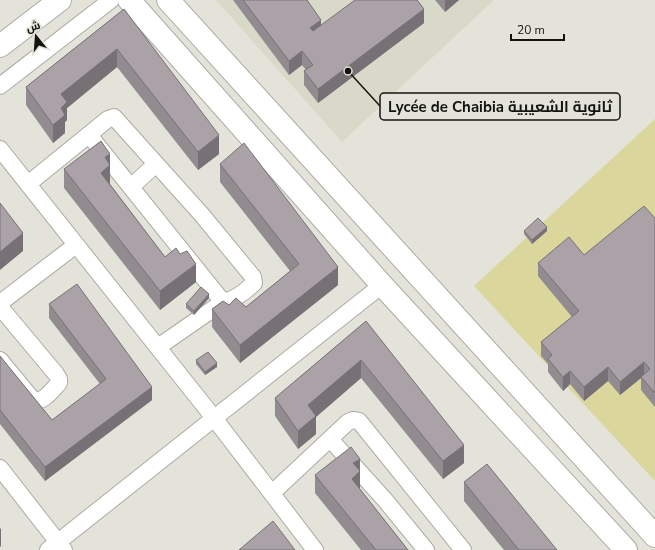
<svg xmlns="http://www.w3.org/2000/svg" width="655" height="550" font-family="'Nunito Sans',Cairo,sans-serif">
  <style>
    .built { fill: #d9d9c9 }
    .park { fill: #dbd69b }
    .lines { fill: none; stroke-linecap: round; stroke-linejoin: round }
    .street-casing { stroke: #acaba3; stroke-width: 18 }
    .secondary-casing { stroke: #acaba3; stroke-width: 24 }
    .street { stroke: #fff; stroke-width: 16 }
    .secondary { stroke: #fff; stroke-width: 22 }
    .wall { fill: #928b90 }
    .shaded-wall { fill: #777175 }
    .building { fill: #aaa2a7; stroke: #777175 }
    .leader { fill: none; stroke: #131310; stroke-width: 1.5 }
    .callout-dot { fill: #131310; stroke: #e3e3da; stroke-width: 1.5 }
    .callout { fill: #e3e3da; stroke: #131310; stroke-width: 1.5 }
    .callout-label { font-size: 15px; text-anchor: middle; font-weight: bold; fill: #131310 }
  </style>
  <rect width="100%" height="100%" fill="#e3e3da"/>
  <path class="built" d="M216,0H494L342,142Z"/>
  <path class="park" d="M655,119V481L474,286Z"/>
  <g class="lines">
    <g class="street-casing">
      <path id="street" d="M0,86L111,0
        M0,149L214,418L315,550
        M28,184L108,119L114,117L202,215L253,277L254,283C246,291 234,300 223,302L89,135
        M131,187L156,164
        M0,303L76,245
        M0,307L56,374L59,379V383C52,390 43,404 33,400L0,360
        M158,347L223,302
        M330,439L385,500L426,550
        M0,468L64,550
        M272,493L348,422L353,420L359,421L463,550
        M48,550L382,285"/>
    </g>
    <g class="secondary-casing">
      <path id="secondary" d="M129,0L382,285L626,550
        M168,0L655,536
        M0,46L60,0"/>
    </g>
    <use href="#street" class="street"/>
    <use href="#secondary" class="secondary"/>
  </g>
  <path class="wall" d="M233,0H307L321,25L424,23L318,103L304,85V71L306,70L302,65L289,75Z
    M435,0H459L445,12Z
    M124,9L219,154L198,170L117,67L67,108V120L65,122V133L53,143L26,105V87Z
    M220,164L338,285L240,363L212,327V309L229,305L246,307L290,271L220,182Z
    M110,165V184L165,257L196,282L160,310L64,188V169Z
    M655,218V407L641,390V378L620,395L608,381L584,401L570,384L563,391L548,372V364L541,356V342L572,317L538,276V263L584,255Z
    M524,231H547L532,244L524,234Z
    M209,298L194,315L186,308V304Z
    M49,304L152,400L45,481L0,424V356L52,420L100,384L49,318Z
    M366,321L464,463L443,479L361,378L316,417V434L298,449L275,416V398Z
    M196,360L217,367L205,375L196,364Z
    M360,471V489L408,550H361L315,493V475Z
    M464,482L557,550H504L464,501Z"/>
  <path class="shaded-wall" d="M445,0H459L445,12Z
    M424,9V23L318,103V89Z
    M321,20V33L310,42V28Z
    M117,49V67L67,108V120L65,122V133L53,143V125L61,94Z
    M302,51V65L289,75V61Z
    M219,135V154L198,170V152Z
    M110,154V183L101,191V173L105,157Z
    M547,227V231L532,244V240Z
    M23,233V251L0,270V252Z
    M196,264V282L160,310V291Z
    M338,267V285L240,363V345Z
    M209,294V298L194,315V311Z
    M361,360V378L316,417V434L298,449V431L308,405Z
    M644,362V376L641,377V378L620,395V382Z
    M217,363V367L205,375V372Z
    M608,367V381L584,401V387Z
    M570,371V384L563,391V377Z
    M152,387V400L45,481V467Z
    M464,445V463L443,479V461Z
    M360,459V472V471V490L352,479L353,463Z
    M1,528V546L0,547V529Z"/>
  <path class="building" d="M243,0H307L321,20L310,28L313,31L355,0H417L424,9L318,89L304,71L313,65L302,51L289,61Z
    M124,9L219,135L198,152L117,49L61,94L67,102L61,108L65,115L53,125L26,87Z
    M101,141L110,154L105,157L110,165L101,173L165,257L176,248L180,254L187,251L196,264L160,291L64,169Z
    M244,143L338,267L240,345L212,309L223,301L229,305L236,298L246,307L299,264L220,164Z
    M0,203L23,233L0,252Z
    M644,206L655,218V393L641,377L650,369L644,362L620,382L608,367L584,387L570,371L563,377L548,359L552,355L541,342L579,311L538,263L569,237L584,255Z
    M538,218L547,227L532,240L524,231Z
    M77,284L152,387L45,467L0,410V356L52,420L106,379L49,304Z
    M201,287L209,294L194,311L186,304Z
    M366,321L464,445L443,461L361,360L308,405L316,416L298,431L275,398Z
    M208,352L217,363L205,372L196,360Z
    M351,447L360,459L353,463L360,471L352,479L408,550H376L315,475Z
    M487,464L557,550H519L464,482Z
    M273,521L295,550H239Z"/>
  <path class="leader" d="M348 71L380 106"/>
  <circle class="callout-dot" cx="348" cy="71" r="4"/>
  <rect class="callout" x="380" y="93" width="240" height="27" rx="4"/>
  <g class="callout-label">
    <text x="500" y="112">Lycée de Chaibia ثانوية الشعيبية</text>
  </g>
  <g transform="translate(36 36) rotate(343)" stroke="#e3e3da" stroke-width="3" paint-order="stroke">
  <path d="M0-3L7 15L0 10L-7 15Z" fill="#131310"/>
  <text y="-6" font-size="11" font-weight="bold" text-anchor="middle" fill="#131310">ش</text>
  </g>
  <path d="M511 34v6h53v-6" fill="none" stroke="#131310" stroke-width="2"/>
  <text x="517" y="34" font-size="12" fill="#131310" stroke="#e3e3da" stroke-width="3" paint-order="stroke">20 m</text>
</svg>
